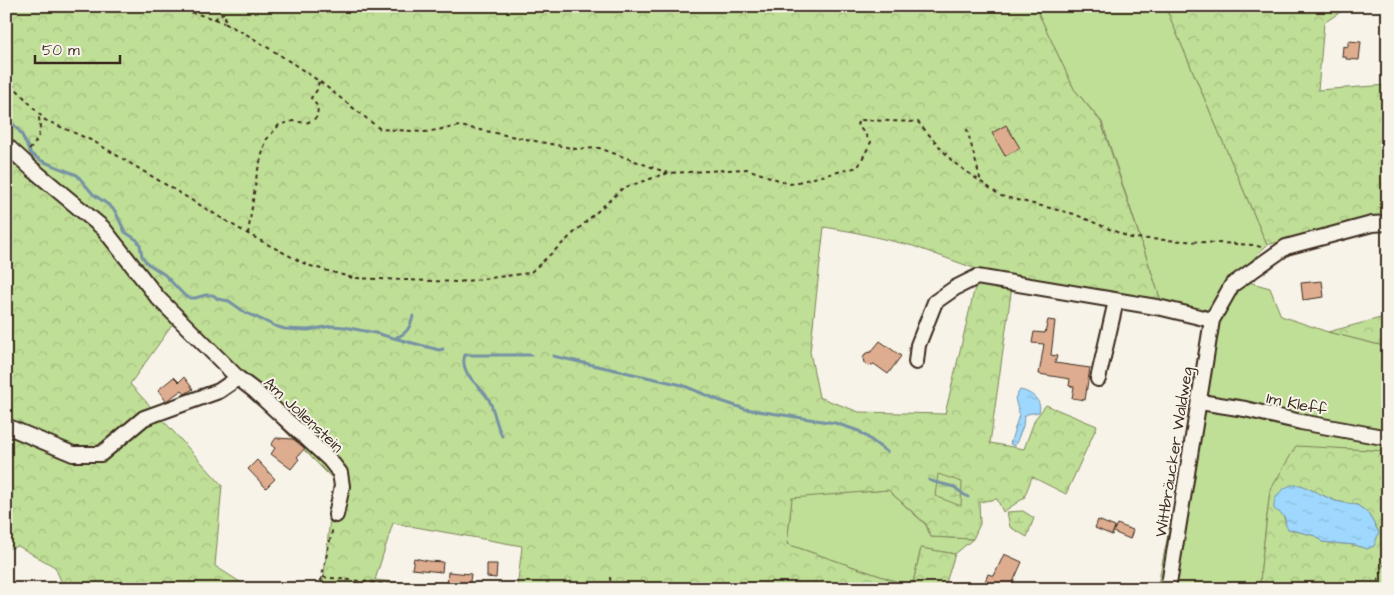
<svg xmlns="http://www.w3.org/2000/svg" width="1394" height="595" font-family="'Architects Daughter',sans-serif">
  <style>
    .grass { fill: #bfde96; stroke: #7d845a }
    .forest { fill: url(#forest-crowns); stroke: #7d845a; fill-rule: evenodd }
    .wetland { fill: url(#wetland-marsh); stroke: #7d845a }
    .water { fill: url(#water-ripples); stroke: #7692a4 }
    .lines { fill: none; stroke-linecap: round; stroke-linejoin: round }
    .stream { stroke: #7692a4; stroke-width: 3 }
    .building { fill: #dead90; stroke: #3b2a1e }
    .minor-casing { stroke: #3b2a1e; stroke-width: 18 }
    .path { stroke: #3b2a1e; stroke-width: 2; stroke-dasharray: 4 4; stroke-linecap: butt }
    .minor { stroke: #f7f3e8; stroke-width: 14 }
    .labels { text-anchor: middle; stroke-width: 4; stroke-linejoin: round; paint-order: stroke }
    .street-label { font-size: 16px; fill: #3b2a1e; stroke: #f7f3e8 }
  </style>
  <defs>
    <pattern id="forest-crowns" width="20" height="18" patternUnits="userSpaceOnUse" patternTransform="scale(1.25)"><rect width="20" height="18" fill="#bfde96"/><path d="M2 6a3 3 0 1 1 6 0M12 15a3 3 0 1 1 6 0" fill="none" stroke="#a5bf81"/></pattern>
    <pattern id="wetland-marsh" width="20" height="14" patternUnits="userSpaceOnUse" patternTransform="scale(1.25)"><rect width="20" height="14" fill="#bfde96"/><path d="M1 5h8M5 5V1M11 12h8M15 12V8" fill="none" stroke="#a5bf81"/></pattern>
    <pattern id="water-ripples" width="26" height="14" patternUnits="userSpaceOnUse" patternTransform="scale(1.25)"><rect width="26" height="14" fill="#9ed8fe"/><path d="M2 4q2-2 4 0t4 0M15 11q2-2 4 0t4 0" fill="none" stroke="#89bad9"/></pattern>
  </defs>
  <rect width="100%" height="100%" fill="#f7f3e8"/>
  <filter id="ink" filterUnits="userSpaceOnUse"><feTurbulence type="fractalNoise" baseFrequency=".02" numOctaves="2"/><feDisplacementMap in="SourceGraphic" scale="10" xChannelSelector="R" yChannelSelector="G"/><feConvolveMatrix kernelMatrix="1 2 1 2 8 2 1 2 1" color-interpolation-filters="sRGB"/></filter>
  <g filter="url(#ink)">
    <path class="grass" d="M1035,6H1165L1267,245L1234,278L1270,288L1281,316L1328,332L1388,347V451L1296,447L1270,491L1261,567L1260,589H1157L1175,500L1209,311L1161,301L1102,122L1074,89Z
      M888,490L926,525L931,537L973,539L955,554L921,548L912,587L787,544L792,497Z"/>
    <path class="forest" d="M6,6H1035L1074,89L1101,122L1161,301L1013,279L990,443L1024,449L1035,419L1046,405L1097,426L1066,494L1032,477L1024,498L1003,512L997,499L979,502L980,524L973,539L931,537L926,524L888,490L792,498L787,544L912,587L921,548L955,554L944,589H517L522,546L393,523L375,580L456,589H346L328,587L327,589H320L324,575L334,480L261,407L173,324L130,384L222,485L215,566L251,589H65L64,588L55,567L18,546L6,549ZM824,227L854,232L913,246L979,270L945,414L859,412L819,397L810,352Z
      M1165,6H1349L1324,23L1318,90L1388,85V215L1373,216L1267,245Z
      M1388,316V347L1328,332Z
      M1296,446L1388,451V589H1260L1261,567L1270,491ZM1301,485L1335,501L1357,505L1367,512L1379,532L1359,547L1355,545L1322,542L1316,536L1288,529L1283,515Z"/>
    <path class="wetland" d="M938,474L962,482L961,506L935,496Z
      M1023,511L1034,518L1027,537L1010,527L1007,512Z"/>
    <path class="water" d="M1020,390C1031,392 1043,401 1039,412L1027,414L1024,417L1023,426L1015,446L1010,444L1019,415L1015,398Z
      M1291,485H1301L1335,501L1357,505L1367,512L1379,532L1374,546L1367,549L1355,545L1322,542L1316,536L1288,529C1285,525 1286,524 1285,519C1284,514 1278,512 1274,509C1273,497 1280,490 1291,485Z"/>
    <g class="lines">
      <path class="stream" d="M6,119L14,125L21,133L31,154L42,161L77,175L93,194L110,206L115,211L125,232L137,240L140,245L142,256L147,263L165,275L184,295L190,298H195L206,295H213L218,299L229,301L246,313L256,317L275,326L285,329L308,330L332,326L344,327L375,333L439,350L443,349
        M397,337C407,334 411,326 413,316
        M553,356L682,385L718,400L745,409L835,423L859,431L887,452
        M502,436C496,425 495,413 490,402C483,386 458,375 465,355H531
        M929,480C938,484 946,484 954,487C959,490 962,494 968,497"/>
    </g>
    <path class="building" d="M1348,41L1361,42L1359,60L1346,59V57H1342L1343,46L1348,47Z
      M1006,125L1020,148L1005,156L992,133Z
      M1322,281L1324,297L1303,300L1301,283Z
      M1048,320L1055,321L1051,355L1057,356L1055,363L1090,368L1085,400L1072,398L1074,387L1069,386L1070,379L1039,374L1044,344L1032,343L1034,332L1045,333Z
      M880,341L901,356L888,374L874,364L869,366L864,363L863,358L866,353L871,352Z
      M174,377L179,382L184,377L193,389L185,394L182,390L166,401L158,390Z
      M276,438L293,439L305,448L297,457L299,459L291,469L271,454L275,448L271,445Z
      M257,460L275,479L266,488L248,469Z
      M1098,520L1115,527L1113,532L1117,524L1133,530L1130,539L1113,532L1112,535L1095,528Z
      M1004,554L1022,562L1010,589H982L988,574L994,576Z
      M414,558L428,561L443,562L442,572L412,569Z
      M487,564H497L496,578L487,577Z
      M448,572L471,574L469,588L447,586Z"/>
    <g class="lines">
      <g class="minor-casing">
        <path id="minor" d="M6,145L31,168L103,228L158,298L238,378L255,391L329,459L340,473L342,486L336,515
          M916,362L918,345L935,302L955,288L977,277L1162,308L1212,320
          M1098,379L1116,301
          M1200,402L1245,409L1301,422L1388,438
          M6,426L73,454H101L144,418L219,391L238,378
          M1167,589L1170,578L1212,320L1232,285L1286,247L1372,224L1388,223"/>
      </g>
      <path class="path" d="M168,6L215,19L223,13L226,14L224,23L246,34L283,57L319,81L380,129L425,132L460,126L576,149L599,148L668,173
        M215,19L224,23
        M6,78L45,120L93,141L248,234L307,265L353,278L458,282L530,273L623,188L668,173L747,169L790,184L858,167L871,142L857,124L860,120L918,122L953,162L1001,196L1074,214L1131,238L1254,245L1264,248
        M967,129L981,182
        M29,150C40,139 42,129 38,114
        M248,234L257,173L266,140L279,125L293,121L306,123L311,121L317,117L318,107L311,98L317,90L319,81
        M323,577L431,589
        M610,577L611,589
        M6,587L11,589
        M319,589L333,527
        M1375,589L1388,554"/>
      <use href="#minor" class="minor"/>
    </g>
  </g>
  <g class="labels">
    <g class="street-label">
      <text transform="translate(1297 403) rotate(12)" y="6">Im Kleff</text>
      <text transform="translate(304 414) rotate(43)" y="6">Am Jollenstein</text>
      <text transform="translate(1173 452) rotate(-81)" y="6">Wittbräucker Waldweg</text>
    </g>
  </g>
  <rect width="1394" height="595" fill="none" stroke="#f7f3e8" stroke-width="25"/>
  <rect x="12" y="12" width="1369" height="570" fill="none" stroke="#3b2a1e" stroke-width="2" filter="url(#ink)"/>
  <path d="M35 55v8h85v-8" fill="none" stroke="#3b2a1e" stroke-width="2.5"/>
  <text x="42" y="55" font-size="15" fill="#3b2a1e" stroke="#f7f3e8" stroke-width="4" paint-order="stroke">50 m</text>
</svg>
